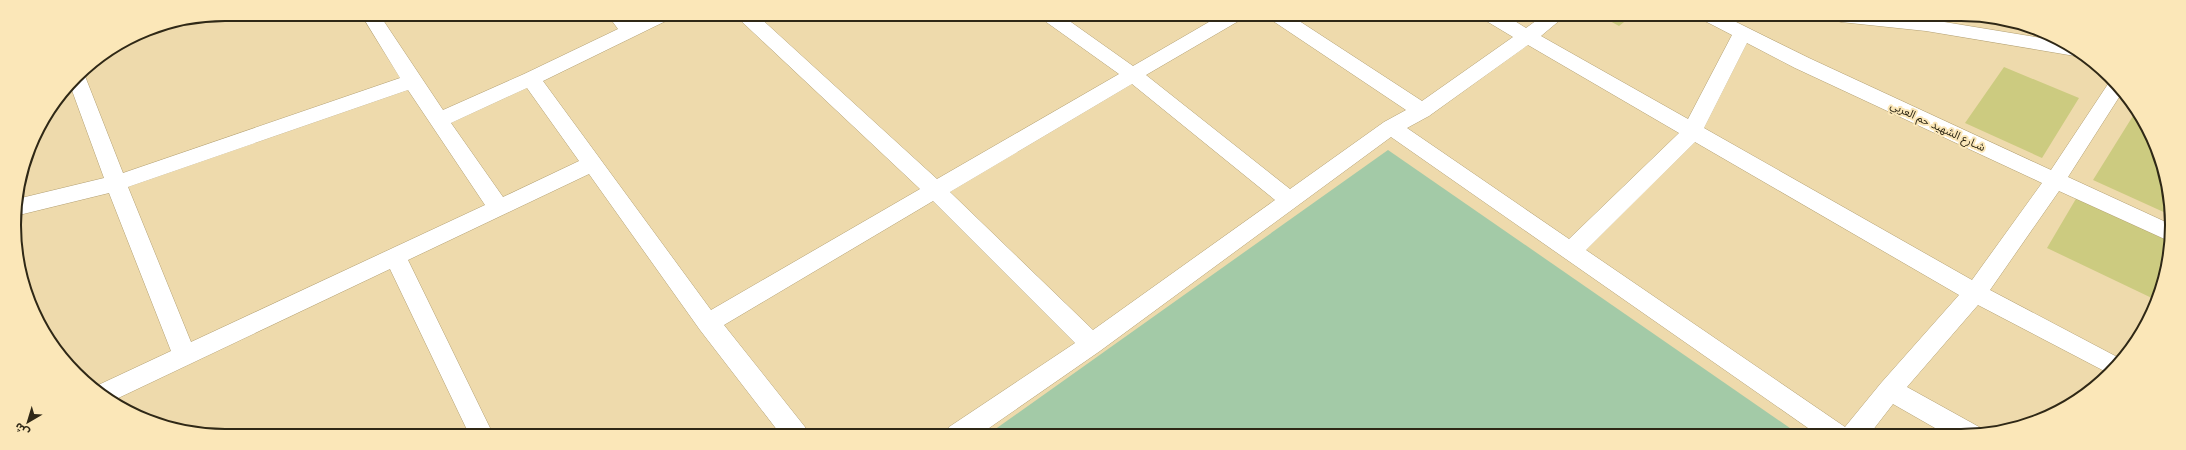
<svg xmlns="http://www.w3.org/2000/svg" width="2186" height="450" font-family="'Libre Baskerville','Noto Sans Arabic',serif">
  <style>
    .green { fill: #a3caa7 }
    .building { fill: #cccb80 }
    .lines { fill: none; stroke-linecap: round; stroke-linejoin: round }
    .minor-casing { stroke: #b3a073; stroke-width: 1 }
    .minor { fill: #fff; fill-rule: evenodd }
    .labels { text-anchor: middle; stroke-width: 4; stroke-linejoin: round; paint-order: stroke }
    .street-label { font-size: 11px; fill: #2f2816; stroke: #fbe7b8 }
    .rim { fill: none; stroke: #2f2816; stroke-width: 2 }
  </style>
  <rect width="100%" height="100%" fill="#eedaac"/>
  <path class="green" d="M1388,150L1800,435H987Z"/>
  <path class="building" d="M1599,15H1633L1619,26Z
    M1967,16H1988L2007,22L1967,17Z
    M2004,67L2079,98L2042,158L1965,123Z
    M2136,111L2165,170L2168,214L2093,180Z
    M2077,197L2169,238L2170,252L2156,300L2047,248Z"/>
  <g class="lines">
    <g class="minor-casing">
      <path id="minor" d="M361,14H379L443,110L524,74L618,29L607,14H626L632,22L649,14H674L672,18L543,81L711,310L920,189L739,19L737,15H757L937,179L1119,74L1042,19L1040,15H1061L1133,66L1221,15H1244L1242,19L1146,75L1290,189L1384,122L1406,110L1270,19L1268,15H1290L1422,101L1513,37L1483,19L1481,15H1505L1526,28L1544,15H1566L1541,36L1688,119L1732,35L1701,19L1699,15L1724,16L1809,58L2051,170L2110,81L2123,91L2068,177L2168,223L2169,241L2059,191L1990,290L2121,359L2110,374L1978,305L1907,387L1981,428L1983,433L1975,436H1949L1893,404L1869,435H1818L1391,137L1100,351L979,435H945L949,427L1075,343L933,201L724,325L805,427L808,435H781L700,330L589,174L408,260L493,434H469L390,269L112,401L94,387L171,351L109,193L15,216L17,199L104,178L70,85L76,76L83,71L123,173L400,78ZM1747,43L1795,68L2042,183L1972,280L1704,128ZM1528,45L1679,133L1569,239L1407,128L1429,116ZM1132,84L1275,200L1093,330L950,192ZM527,88L579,161L503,197L451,123ZM408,90L485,205L191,342L128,187ZM1695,142L1959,295L1881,383L1845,427L1586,250Z
        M1832,16H1895L1926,19L2066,42L2081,55L2075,56L1926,31L1841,22L1834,20Z"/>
    </g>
    <use href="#minor" class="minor"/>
  </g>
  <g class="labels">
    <g class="street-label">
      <text transform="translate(1938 126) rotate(25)" y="4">شـارع الشهيد حم العربي</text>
    </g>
  </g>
  <path d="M0 0H2186V450H0ZM225 21H1961A204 204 0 0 1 2165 225V225A204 204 0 0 1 1961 429H225A204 204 0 0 1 21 225V225A204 204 0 0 1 225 21Z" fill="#fbe7b8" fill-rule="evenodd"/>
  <path class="rim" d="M225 21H1961A204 204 0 0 1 2165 225V225A204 204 0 0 1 1961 429H225A204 204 0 0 1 21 225V225A204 204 0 0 1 225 21Z"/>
  <g transform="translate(28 422) rotate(218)" stroke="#fbe7b8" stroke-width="3" paint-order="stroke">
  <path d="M0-3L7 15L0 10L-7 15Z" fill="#2f2816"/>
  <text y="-6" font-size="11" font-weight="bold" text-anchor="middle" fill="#2f2816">ش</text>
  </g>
</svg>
